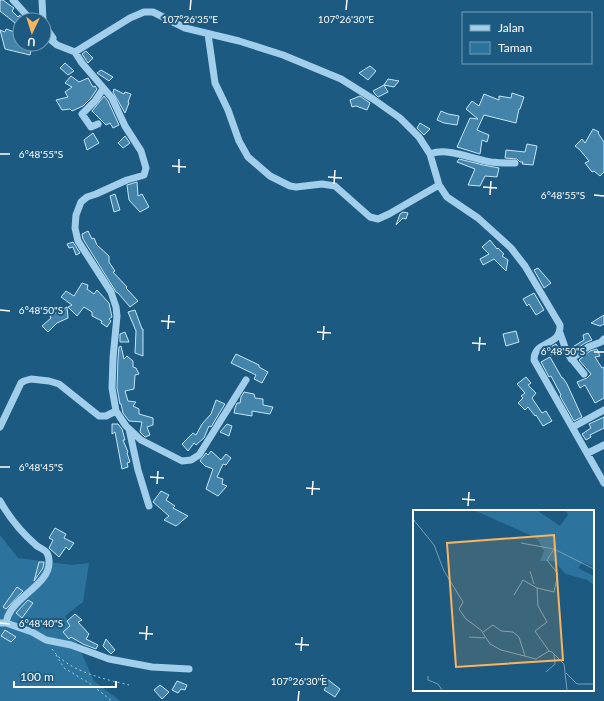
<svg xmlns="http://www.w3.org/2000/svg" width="604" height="701" font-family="Lato,sans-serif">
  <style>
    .green { fill: #2c739e }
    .building { fill: #4484ab; stroke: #c5e5f7 }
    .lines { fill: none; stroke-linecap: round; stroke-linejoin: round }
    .path { stroke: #a1ceea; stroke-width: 1; stroke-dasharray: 2 3; stroke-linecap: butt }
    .minor { stroke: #a1ceea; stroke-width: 7 }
    .ticks { fill: none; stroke: #fff; stroke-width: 1.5 }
    .inset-road { fill: none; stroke: #779cb3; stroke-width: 1 }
    .view { fill: #fab35f; fill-opacity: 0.15; stroke: #fab35f; stroke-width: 2 }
    .inset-edge { fill: none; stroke: #fff; stroke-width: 2 }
    .ticks-label { font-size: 10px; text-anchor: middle; fill: #fff; stroke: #1c5a81; stroke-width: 4; stroke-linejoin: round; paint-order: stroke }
  </style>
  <rect width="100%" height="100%" fill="#1c5a81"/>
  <path class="green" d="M0,535L18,558L72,565L89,563L83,602L65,616L94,681L120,701H0Z"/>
  <path class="building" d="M0,0H3L11,6L14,8L12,11L18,17L20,15V27L0,11Z
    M6,29L20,34V44L32,46L30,55L5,49L0,30L5,32Z
    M86,51L93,58L88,63L82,54Z
    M65,63L74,71L68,75L60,68Z
    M370,66L376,71L368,80L359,73Z
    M101,70L113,77L109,81L97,73Z
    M71,76L79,82L88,78L93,87L95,86L97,89L91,98L83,106L72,111L70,109L62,110L56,100L68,97L65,92L72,87L65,83Z
    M388,79L399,81L394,87L384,85Z
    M384,85L388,92L378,97L375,94L373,91Z
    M114,89L124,94L125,92L131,94L128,102L129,103L125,113L113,92Z
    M512,93L524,97L520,109H519L516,123L484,115L477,130L489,135L487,142L482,140L480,154L457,147L470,118L478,119L466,109L472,101L479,106L484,94L499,100V96L511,98Z
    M104,96L108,101L119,125L113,128L110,123L106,125L92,111Z
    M360,96L370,103L367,110L356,106L352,107L350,100Z
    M441,111L448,114L459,116L457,125L444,123L437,120Z
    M420,123L430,129L424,135L417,128Z
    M593,129L599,132L598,133L604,142V172L600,176L594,171L592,172L585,163L589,161L580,150L575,146L582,139L585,143Z
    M93,133L99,143L87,150L84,140Z
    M125,136L130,143L123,148L118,143Z
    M527,144L537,146L533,165L522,164L523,162H520L517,159L505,158L506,150L525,152Z
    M459,159L483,165L499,168L497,177L485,176L480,186L468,185L475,169L457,162Z
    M137,182L138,196L142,194L149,207L140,212L129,200L127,185Z
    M115,194L120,210L114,212L110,196Z
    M403,212L408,213L406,219L403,218L396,225L400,214Z
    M88,231L92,239L94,238L97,245L109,256V262L115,271L113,272L127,287L126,288L138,301L130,307L118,293L116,292L83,239L82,234Z
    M490,240L497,249L498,248L504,254L502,256L508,260L506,271L494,259L483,265L480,259L489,254L482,247Z
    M73,242L80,253L76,255L73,247L69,248L67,244Z
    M538,268L551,283L544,288L534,270Z
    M82,283L88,285L87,289L94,294L97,290L109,303L112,317L109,319L111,321L107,327L101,323L102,321L92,316V312L84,307L77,316L68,307L72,305L61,297L66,291L74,296Z
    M534,293L544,310L536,315L529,304L527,306L523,299Z
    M67,307L68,318L57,323L48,332L42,326L51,318L50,316Z
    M135,310L142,329H143V356L135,353L136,331L128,312Z
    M604,315V324L600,326L591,323Z
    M516,331L519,342L506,346L503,334Z
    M125,332L129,342H120V334Z
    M588,333L592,340L585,343L572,352L571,348L584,340L583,335Z
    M556,344L561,351L551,355L547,349Z
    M121,346L124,359L127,356L133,361V367L136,368L139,374L135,375L134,389L125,391L128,401L136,402L133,406L139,409V414L153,418V425L147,427L150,435L145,437L140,432L142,422L129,421L123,413L121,404H120L117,388L118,358L119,347Z
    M597,349L600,356L595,357L602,368L604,367V398L595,403L585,385L580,388L577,382L587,378L591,374L579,360L590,351Z
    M236,354L259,365V367L268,372L262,383L254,379L256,375L231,363Z
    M550,357L562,378H563L567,384L582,417L574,421L560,396L561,395L551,376L549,377L541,362Z
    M526,377L531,383L528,385L536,393L532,398L542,413L546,411L552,421L543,426L536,415L535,416L528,407L525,410L518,403L523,398L521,396L525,393L517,384Z
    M244,392L254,394L255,398L263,399V405L273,407L270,414L252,411V416L234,413L235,408L237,403H240L241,397Z
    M216,400L225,404L211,427L209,426L204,438L196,445L194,443L188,451L182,444L193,433L196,435L202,424L211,414Z
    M604,417V428L590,435L591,437L586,440L582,434L591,428L589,424Z
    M112,424H118L122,429L125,440H123L128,452L127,453L130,462L127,463L128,467L122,469L115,432L112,434Z
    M227,424L232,426L229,436L220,432Z
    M211,451L221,460L226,454L231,458L226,465L223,464L217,477L223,479L222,484L227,486L218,496L206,489L213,469L205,466L200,461L206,453L208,455Z
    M161,491L169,495L166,500L175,506L173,508L188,516L176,526L164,520L169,516L153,502Z
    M55,528L66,534L64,538L74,543L69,550L66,547L59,557L49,548L53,540L49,538Z
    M39,562H44L43,568L34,581Z
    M17,587L23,591L6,609L3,607Z
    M28,600L33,603L22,618L16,613Z
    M75,614L82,620L78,622L89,634L86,639L98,645L96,649L83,644L71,637L69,639L63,632L70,626L67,621Z
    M5,630L16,637L11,642L1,636Z
    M106,639L115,650L111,654L103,646Z
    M322,675L340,689L335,697L324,690L326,687L318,680Z
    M177,681L187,685L185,690L181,689L178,693L172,690Z
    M160,685L169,692L162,699L154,690Z"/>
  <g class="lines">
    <path class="path" d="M52,649C67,671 104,679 129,685
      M56,655L64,668L89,683L112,701"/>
    <path class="minor" d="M13,0L31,20
      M42,0L43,20
      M44,25L53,38
      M44,34L57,45L75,52L130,18L144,12H153L185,28L239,41L283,55L341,79L373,99L400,118L419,137L430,154L439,185L447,197L478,218L511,248L525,266L560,325C561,348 534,339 534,360L604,483
      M208,34L215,83L228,110L239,141L248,157L270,176L290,186L296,187L322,184L335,186L370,217L378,219L389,214L439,185
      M75,52L82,63L112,98L125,126L141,151L146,168L144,175L141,176L127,180L96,194L87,197L81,202L76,215L75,228L78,241L111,292L116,307L117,316L113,358L112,388L116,411L126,426L141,440L182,461L191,460L199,455L246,380
      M98,124L91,127L82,114L95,101L103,89
      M430,154C448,147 472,159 491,162C499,163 507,163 515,163
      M560,333L567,353L584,374
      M571,359L588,347L601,342L604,339
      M0,427L21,383L24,381L31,379L49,381L59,384L99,416H106L116,411
      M573,427L604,410
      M129,429L138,470L149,506
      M588,453L604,445
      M0,501C9,517 23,534 37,546C40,548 45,550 47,553C49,556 49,558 49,562C50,583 17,596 9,614C7,617 7,620 6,623H0
      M6,623L32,632L46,640L71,645L109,659L152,667L189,669"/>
  </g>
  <path class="ticks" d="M190,10L191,0M346,10L347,0M0,154H10M172,166L186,167M179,173V159M328,177L342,178M334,184L335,170M483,187L497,188M490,195L491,181M594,195L604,196M0,310L10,311M161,321L175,322M168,329L169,315M317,332L331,333M323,340L324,326M472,343L486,344M479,351L480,337M594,352H604M0,467H10M150,477L164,478M157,484L158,471M306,488L320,489M312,495L313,481M462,499L475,500M468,506L469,492M0,623L10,624M139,633L153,634M146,640L147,626M295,644L309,645M301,651L302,637M298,701L299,691"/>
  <g transform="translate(413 510)">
    <rect width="181" height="181" fill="#1c5a81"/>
    <path d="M63,1H125L147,16L155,5L153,1H181V57L170,52L165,58L181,66V75L174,70L153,64L140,51H127L131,41L125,30L119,26Z" fill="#2c739e"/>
    <path class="inset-road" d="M0,9L21,35L31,61L50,92L46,99L53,109L68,120L77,134L88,140L123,149L136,141L139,142L151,154L154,180M108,33L141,39M117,61L121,74M124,78L141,82L145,64L134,50L141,39L181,59M101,85L110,70L124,78L125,96L134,112L122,121L136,141M70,122L80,115L88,121L100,122L106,127L112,146M56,127L72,128M133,162L142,154L141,144M153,163L164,174H181M15,166V170L25,174L29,180"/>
    <path class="view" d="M141,25L150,150L43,157L34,33Z"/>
    <rect width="181" height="181" class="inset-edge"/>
  </g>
  <g class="ticks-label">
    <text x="190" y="23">107°26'35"E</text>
    <text x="346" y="23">107°26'30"E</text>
    <text x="41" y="158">6°48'55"S</text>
    <text x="563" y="199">6°48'55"S</text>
    <text x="41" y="314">6°48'50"S</text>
    <text x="563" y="355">6°48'50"S</text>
    <text x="41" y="471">6°48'45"S</text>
    <text x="41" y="627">6°48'40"S</text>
    <text x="299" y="685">107°26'30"E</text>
  </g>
  <rect x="462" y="12" width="130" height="52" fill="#1c5a81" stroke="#779cb3"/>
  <rect x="470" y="25" width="20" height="6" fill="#a1ceea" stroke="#779cb3"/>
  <text x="498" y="32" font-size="12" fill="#ffffff">Jalan</text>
  <rect x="470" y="42" width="20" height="12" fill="#2c739e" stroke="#779cb3"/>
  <text x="498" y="52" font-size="12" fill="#ffffff">Taman</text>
  <g transform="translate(32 32) rotate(184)"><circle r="19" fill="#1c5a81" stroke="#779cb3"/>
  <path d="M0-3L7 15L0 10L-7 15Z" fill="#fab35f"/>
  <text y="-6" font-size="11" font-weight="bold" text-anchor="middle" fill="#ffffff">U</text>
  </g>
  <path d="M14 681v6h102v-6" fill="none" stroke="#ffffff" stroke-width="2"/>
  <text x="20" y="681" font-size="12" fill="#ffffff" stroke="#1c5a81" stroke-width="3" paint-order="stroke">100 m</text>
</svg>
